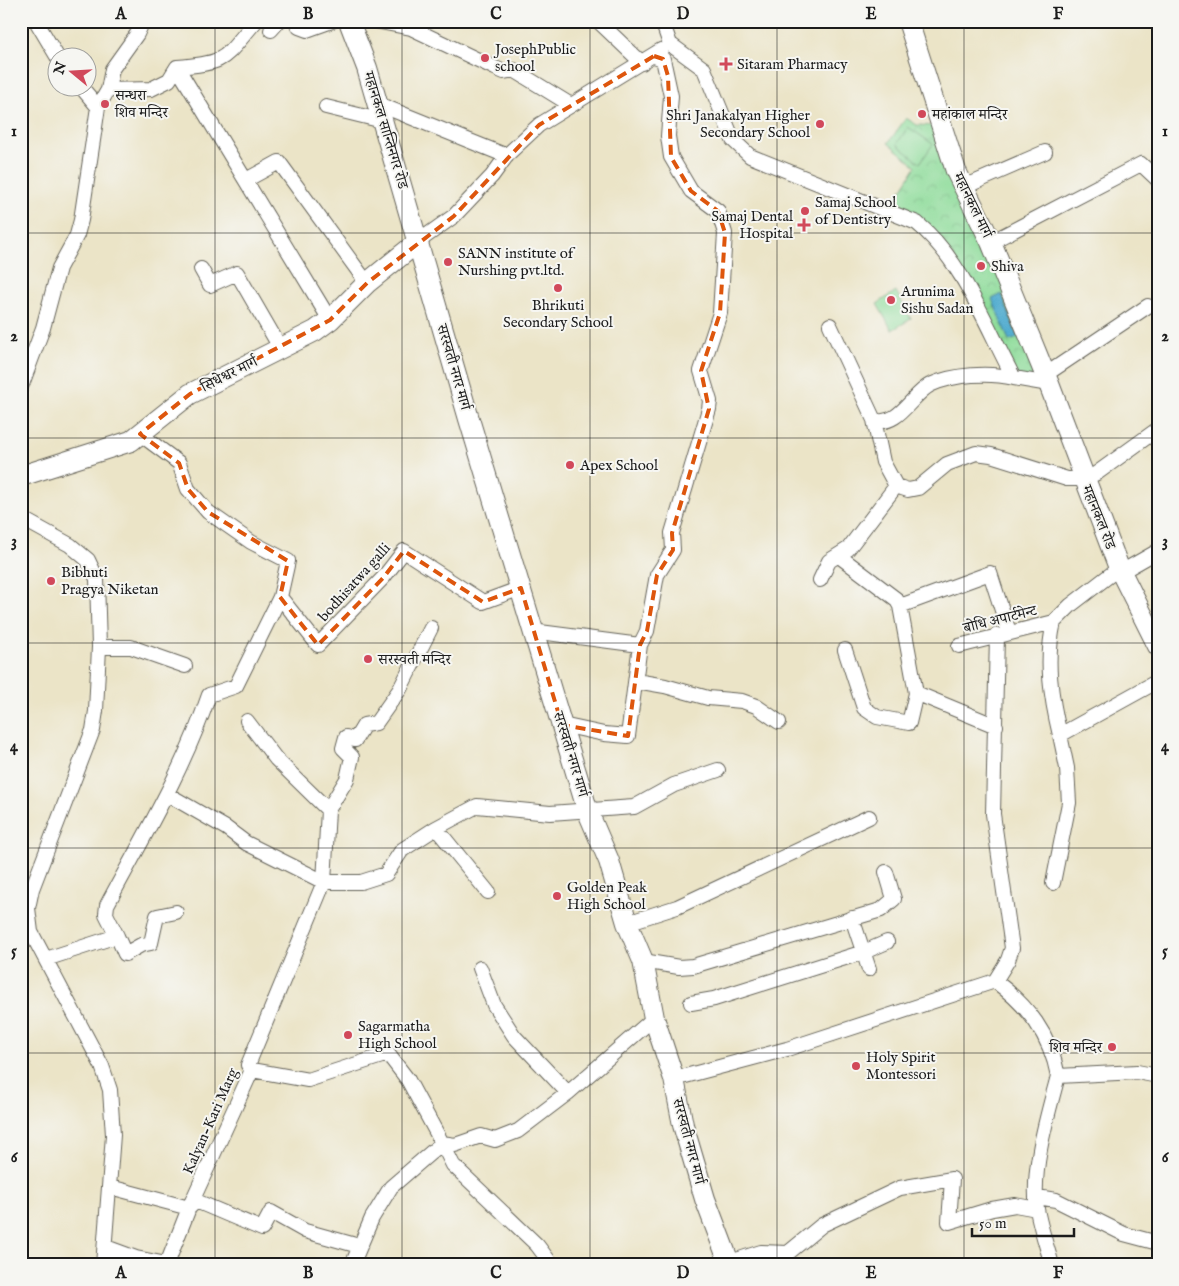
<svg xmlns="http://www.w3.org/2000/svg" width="1179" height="1286" font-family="'IM FELL English','Noto Serif Devanagari',serif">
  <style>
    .park { fill: url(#park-crowns); stroke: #547c5b }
    .garden { fill: #8ddc9a; stroke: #547c5b }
    .water { fill: #51accf; stroke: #366476 }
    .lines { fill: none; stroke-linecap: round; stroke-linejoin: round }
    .street-casing { stroke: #646258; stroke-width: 16 }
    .secondary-casing { stroke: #646258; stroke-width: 22 }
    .street { stroke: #fff; stroke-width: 14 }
    .secondary { stroke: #fff; stroke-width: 20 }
    .marked { fill: none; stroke: #de560d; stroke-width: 4; stroke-dasharray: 10 6; stroke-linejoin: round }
    .grid { fill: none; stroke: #1c1c1c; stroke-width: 1; stroke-opacity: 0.55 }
    .poi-dot { fill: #d1495b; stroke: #f6f6f2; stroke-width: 2 }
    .labels { text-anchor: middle; stroke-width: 4; stroke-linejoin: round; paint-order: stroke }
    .poi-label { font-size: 15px; fill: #1c1c1c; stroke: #f6f6f2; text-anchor: start }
    .street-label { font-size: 15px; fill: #1c1c1c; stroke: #f6f6f2 }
    .neatline { fill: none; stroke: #1c1c1c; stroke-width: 2 }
    .grid-label { font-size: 16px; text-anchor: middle; font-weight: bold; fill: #1c1c1c }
  </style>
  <defs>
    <pattern id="park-crowns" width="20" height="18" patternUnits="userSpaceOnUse" patternTransform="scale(1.25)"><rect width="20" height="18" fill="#8ddc9a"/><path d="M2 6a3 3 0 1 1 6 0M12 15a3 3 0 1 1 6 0" fill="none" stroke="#79bc84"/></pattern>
  </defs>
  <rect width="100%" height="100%" fill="#f6f6f2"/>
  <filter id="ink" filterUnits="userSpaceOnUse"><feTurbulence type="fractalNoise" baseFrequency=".02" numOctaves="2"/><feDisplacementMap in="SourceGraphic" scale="10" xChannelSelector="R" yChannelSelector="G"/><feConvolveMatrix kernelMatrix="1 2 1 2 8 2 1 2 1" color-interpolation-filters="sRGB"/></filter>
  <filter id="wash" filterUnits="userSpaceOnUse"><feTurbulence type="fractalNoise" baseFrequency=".0096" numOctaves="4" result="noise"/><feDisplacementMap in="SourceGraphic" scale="20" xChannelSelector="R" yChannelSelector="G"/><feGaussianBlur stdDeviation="1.12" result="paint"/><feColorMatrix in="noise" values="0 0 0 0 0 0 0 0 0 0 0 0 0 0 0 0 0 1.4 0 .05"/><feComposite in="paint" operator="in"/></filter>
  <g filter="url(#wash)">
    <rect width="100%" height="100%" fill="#ebe4c7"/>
    <path class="park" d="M906,118L917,125L940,126L1046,382L1016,378L953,256L889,209L916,166L888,143Z"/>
    <path class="garden" d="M908,127L933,144L920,163L897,144Z
      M896,291L911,319L892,330L877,304Z"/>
    <path class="water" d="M1002,294L1018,338L1009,341L992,299Z"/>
  </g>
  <g filter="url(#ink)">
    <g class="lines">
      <g class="street-casing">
        <path id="street" d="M36,21L58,58
          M296,21L299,27L307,30L332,21
          M375,21L411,28L495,68L504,72L514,70L571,105
          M598,21L642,63
          M662,21L670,44L704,69L733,140L750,156L917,223C963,261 986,326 1014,378L1049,384
          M271,30L279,21
          M177,67L330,320
          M82,88L98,107
          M108,90L151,89L169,80L177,67C230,63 223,58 256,21
          M378,104L507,156
          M326,107L383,121
          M246,180L279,162L367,283
          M964,187L1045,152
          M419,241L454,216L492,176L508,154L539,125L661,50
          M991,242L1141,164L1158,180
          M201,269L210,285L237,273L281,349
          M830,325L874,420L883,462L896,486
          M1045,375L1148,306
          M21,387L43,328L59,268L77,235L81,220L98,107L108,90L112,69L137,34L143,21
          M874,420C898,428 912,394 930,385C954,374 989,372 1014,378
          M21,518L70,545L88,560L97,579L99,647L96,711L93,730L32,889L28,908L31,932L102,1066L110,1090L113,1135L103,1265
          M839,556L896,599L900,606L916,693L996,726
          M1121,572L1158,551
          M820,580L829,561L848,549L896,486L908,490L918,488L947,464L976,453L991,455L1067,479H1084L1097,473L1158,429
          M280,597L318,645L383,578L404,551L483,602L521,588
          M900,606L990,573L1009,632
          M1054,622C1045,660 1051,698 1060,735L1158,681
          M532,631L640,645
          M959,646L1054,622L1071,605L1119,568
          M99,647H131L185,666
          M845,650L864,708L877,717L909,723L916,693
          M636,681L665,686L708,698L742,701L756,706L779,722
          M247,721L276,759L328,810
          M562,725L604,734L628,736L640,645L647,631L657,575L673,550L672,533L709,409L710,401L701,371L720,313L725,233L718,211L691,191L671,157L668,136L671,96L663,59L654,56
          M167,794L226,828L246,843L324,882H361L386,874L402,850L436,828L477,806L550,813L634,807L674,785L718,770
          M436,828L488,892
          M1053,883L1069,803L1067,768L1060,735
          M852,918L869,969
          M627,923L677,907L869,817
          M117,936L125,954L141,945L151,943L157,916L176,912
          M46,959L117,936L106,914L107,905C144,836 184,769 209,695L236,686L280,597L288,561L251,542L208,512L188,489L179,463L140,434
          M643,961L679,967L693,966L881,910L894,899L886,872
          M480,968L494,1005L514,1036L568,1093
          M995,981L1008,960L1012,948L993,814L997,635
          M691,1003L714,999L864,952L887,942
          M252,1070L308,1080L388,1054L408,1080L442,1143L455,1145L481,1136L495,1140L518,1131L568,1093L654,1018
          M674,1079L787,1049L995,981C1028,1006 1050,1034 1058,1076L1137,1072L1158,1076
          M110,1187L189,1208L196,1201L262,1229L271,1212L305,1231L359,1246
          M1037,1197L1056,1200L1124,1234L1158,1243
          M106,1247L136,1258L172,1265
          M167,1264L189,1208L252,1070L248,1065L324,882L328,810L347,779L352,757L343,748L346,737L355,740L364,725L376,723L400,689L431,628
          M352,1265L372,1218L391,1187L442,1143L453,1165L537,1245L552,1265
          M721,1265L761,1252L788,1253L822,1225L900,1188L952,1179L949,1222L992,1209L1015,1205L1037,1209
          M1052,1265C1047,1247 1040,1227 1037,1209C1031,1169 1048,1114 1058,1076"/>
      </g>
      <g class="secondary-casing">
        <path id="secondary" d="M349,21L367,68L469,419L588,812L609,861L627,923L643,961L654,1018L674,1079L683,1125L705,1199L730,1265
          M908,21L956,171L991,242L1049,384L1119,568L1158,646
          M21,476L131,441L190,394L315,331L330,320L367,283L419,241"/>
      </g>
      <use href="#street" class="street"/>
      <use href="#secondary" class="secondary"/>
    </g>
  </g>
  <path class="marked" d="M654,56L663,59L668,76L671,157L691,191L718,211L725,233L720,313L701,371L709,409L672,533L673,550L657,575L647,631L640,645L628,736L562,725L521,588L483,602L404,551L383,578L318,645L280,597L288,561L208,512L188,489L179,463L140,434L190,394L330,320L367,283L454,216L539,125Z"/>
  <path class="grid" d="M215,21V1265M402,21V1265M590,21V1265M777,21V1265M964,21V1265M21,233H1158M21,438H1158M21,643H1158M21,848H1158M21,1053H1158"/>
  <g class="poi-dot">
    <circle cx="485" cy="58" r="5"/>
    <path d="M723.5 56.5h5v5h5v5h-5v5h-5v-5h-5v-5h5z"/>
    <circle cx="105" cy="104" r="5"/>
    <circle cx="922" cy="114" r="5"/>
    <circle cx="820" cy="124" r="5"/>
    <circle cx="805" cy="211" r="5"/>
    <path d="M801.5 217.5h5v5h5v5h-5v5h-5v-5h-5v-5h5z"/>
    <circle cx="448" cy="262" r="5"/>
    <circle cx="981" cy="266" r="5"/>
    <circle cx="558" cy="288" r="5"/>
    <circle cx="891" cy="300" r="5"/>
    <circle cx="570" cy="465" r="5"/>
    <circle cx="51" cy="581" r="5"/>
    <circle cx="368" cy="659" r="5"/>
    <circle cx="557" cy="896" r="5"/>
    <circle cx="348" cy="1035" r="5"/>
    <circle cx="1112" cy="1047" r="5"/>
    <circle cx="856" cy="1066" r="5"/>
  </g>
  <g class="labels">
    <g class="poi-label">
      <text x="495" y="54">JosephPublic<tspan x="495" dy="17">school</tspan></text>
      <text x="737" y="69">Sitaram Pharmacy</text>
      <text x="115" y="100">सन्धरा<tspan x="115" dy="17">शिव मन्दिर</tspan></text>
      <text x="932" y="119">महांकाल मन्दिर</text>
      <text x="810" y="120" text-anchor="end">Shri Janakalyan Higher<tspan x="810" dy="17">Secondary School</tspan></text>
      <text x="815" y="207">Samaj School<tspan x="815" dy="17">of Dentistry</tspan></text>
      <text x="793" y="221" text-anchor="end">Samaj Dental<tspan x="793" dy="17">Hospital</tspan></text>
      <text x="458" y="258">SANN institute of<tspan x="458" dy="17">Nurshing pvt.ltd.</tspan></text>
      <text x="991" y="271">Shiva</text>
      <text x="901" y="296">Arunima<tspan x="901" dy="17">Sishu Sadan</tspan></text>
      <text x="558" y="310" text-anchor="middle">Bhrikuti<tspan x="558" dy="17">Secondary School</tspan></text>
      <text x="580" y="470">Apex School</text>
      <text x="61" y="577">Bibhuti<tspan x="61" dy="17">Pragya Niketan</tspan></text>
      <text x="378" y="664">सरस्वती मन्दिर</text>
      <text x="567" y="892">Golden Peak<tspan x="567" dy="17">High School</tspan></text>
      <text x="358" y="1031">Sagarmatha<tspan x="358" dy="17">High School</tspan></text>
      <text x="1102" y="1052" text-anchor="end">शिव मन्दिर</text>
      <text x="866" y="1062">Holy Spirit<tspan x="866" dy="17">Montessori</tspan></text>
    </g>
    <g class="street-label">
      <text transform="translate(386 130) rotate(73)" y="5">महानकल सान्तिनगर रोड</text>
      <text transform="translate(973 205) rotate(64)" y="5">महानकल मार्ग</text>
      <text transform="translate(454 367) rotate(74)" y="5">सरस्वती नगर मार्ग</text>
      <text transform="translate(229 374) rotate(-27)" y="5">सिधेश्वर मार्ग</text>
      <text transform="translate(1099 517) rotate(68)" y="5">महानकल रोड</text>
      <text transform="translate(354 582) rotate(-48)" y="5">bodhisatwa galli</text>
      <text transform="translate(1000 619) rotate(-14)" y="5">बोधि अपार्टमेन्ट</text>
      <text transform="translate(571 754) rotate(73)" y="5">सरस्वती नगर मार्ग</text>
      <text transform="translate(210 1121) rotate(-66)" y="5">Kalyan-Kari Marg</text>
      <text transform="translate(689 1141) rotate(75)" y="5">सरस्वती नगर मार्ग</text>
    </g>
  </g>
  <rect width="1179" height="1286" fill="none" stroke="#f6f6f2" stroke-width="55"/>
  <g transform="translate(72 72) rotate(288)"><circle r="24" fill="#f6f6f2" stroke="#9f9f9c"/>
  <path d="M0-4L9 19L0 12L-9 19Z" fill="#d1495b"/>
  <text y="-8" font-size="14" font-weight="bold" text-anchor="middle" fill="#1c1c1c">N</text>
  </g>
  <path d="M972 1228v8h102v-8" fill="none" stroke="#1c1c1c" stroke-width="2.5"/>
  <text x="979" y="1228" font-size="15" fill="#1c1c1c" stroke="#f6f6f2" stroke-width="4" paint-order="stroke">50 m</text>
  <rect x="28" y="28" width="1124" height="1230" class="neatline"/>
  <g class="grid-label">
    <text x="121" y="19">A</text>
    <text x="308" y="19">B</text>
    <text x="496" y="19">C</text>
    <text x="683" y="19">D</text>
    <text x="871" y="19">E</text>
    <text x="1058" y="19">F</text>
    <text x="14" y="136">1</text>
    <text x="1165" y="136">1</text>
    <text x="14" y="341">2</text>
    <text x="1165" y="341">2</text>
    <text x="14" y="546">3</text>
    <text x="1165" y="546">3</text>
    <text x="14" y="751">4</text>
    <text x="1165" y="751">4</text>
    <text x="14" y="956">5</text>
    <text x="1165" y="956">5</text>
    <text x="14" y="1162">6</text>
    <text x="1165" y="1162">6</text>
    <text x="121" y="1278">A</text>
    <text x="308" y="1278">B</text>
    <text x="496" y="1278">C</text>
    <text x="683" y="1278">D</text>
    <text x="871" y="1278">E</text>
    <text x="1058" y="1278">F</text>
  </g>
</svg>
